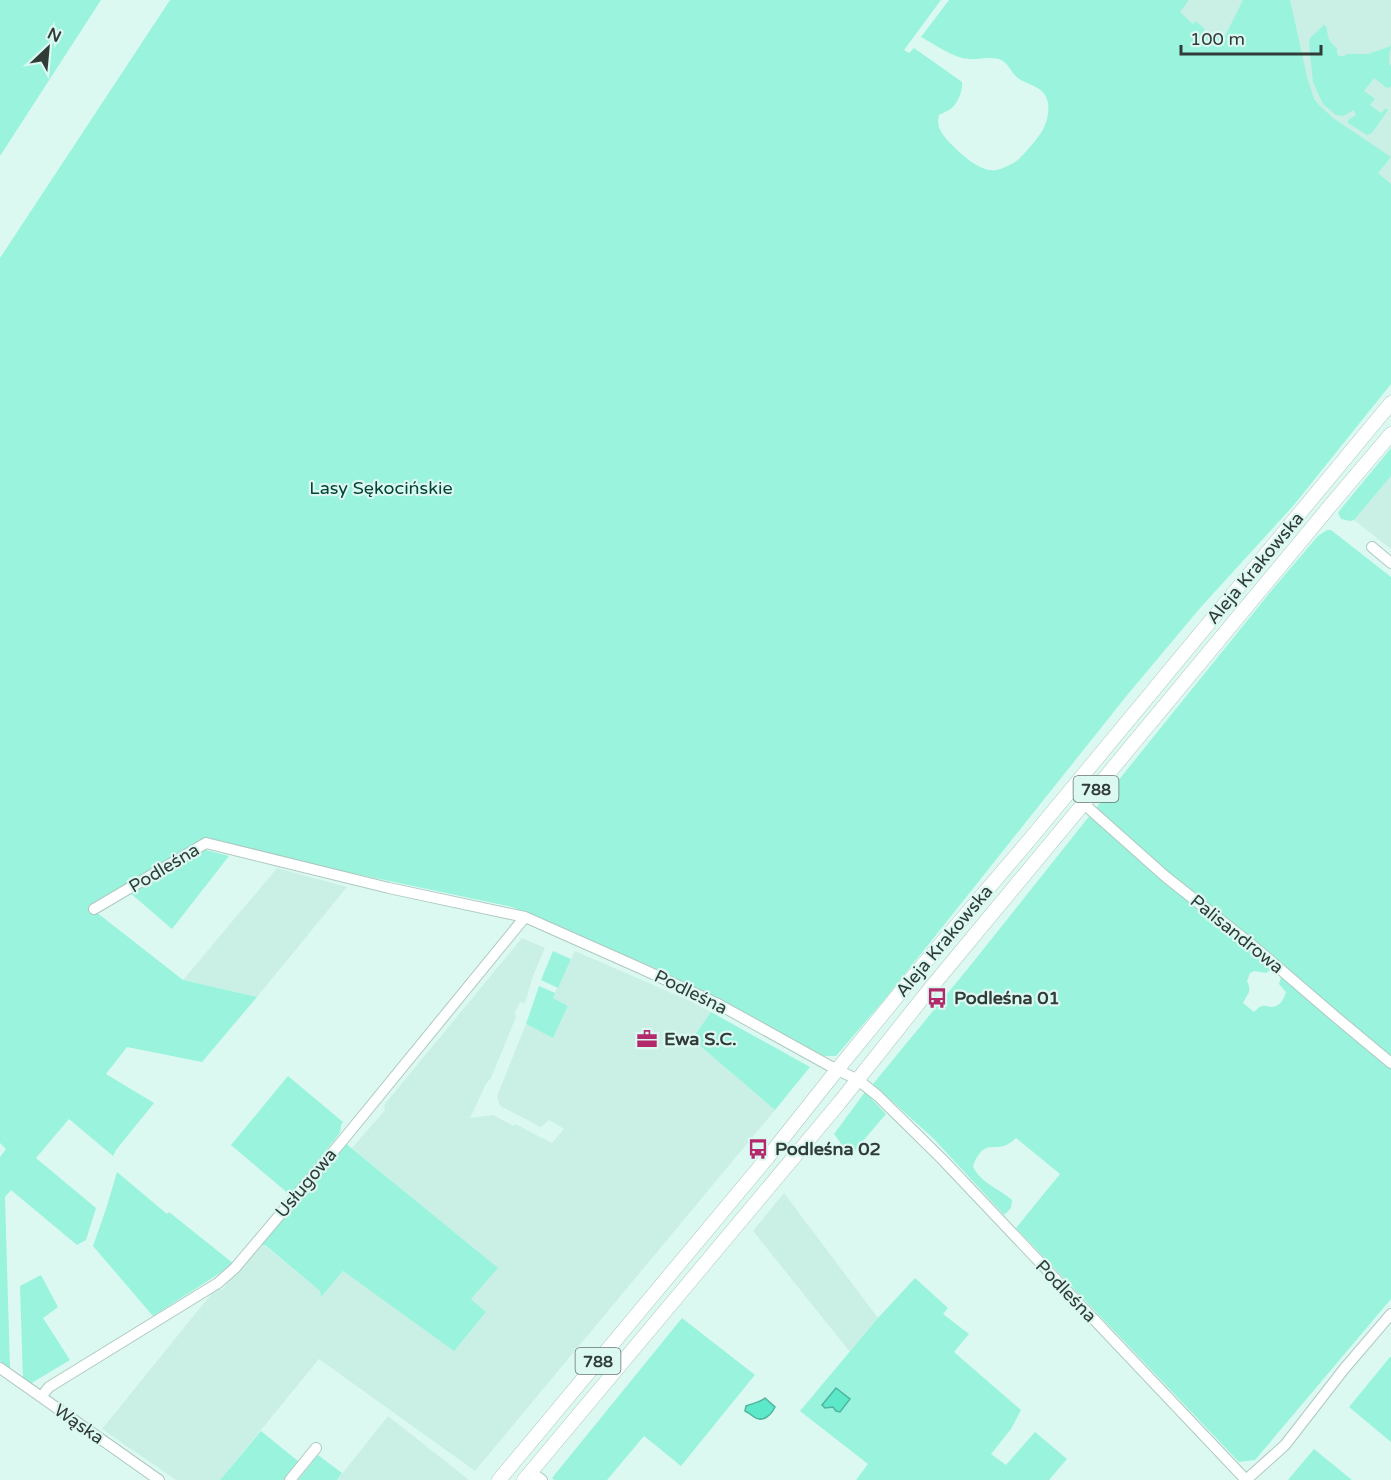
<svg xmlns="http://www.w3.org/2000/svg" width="1391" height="1480" font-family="'Varela Round',sans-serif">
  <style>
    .built { fill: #caf0e5 }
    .green { fill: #99f3dd }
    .water { fill: #5de8ca; stroke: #50b49e; stroke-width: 1.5 }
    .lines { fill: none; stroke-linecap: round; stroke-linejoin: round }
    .minor-casing { stroke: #adc9c1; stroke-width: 12 }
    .major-casing { stroke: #adc9c1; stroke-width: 15 }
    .minor { stroke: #fff; stroke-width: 10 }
    .major { stroke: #fff; stroke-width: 14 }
    .labels { text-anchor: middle; stroke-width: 4.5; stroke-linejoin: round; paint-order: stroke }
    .shield { fill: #dcf9f1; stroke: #647570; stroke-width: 1.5 }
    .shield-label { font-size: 16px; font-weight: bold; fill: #313c39 }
    .park-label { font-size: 18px; fill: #034439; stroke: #dcf9f1 }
    .street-label { font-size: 18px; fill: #313c39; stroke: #dcf9f1 }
    .poi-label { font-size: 18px; font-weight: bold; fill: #313c39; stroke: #dcf9f1; text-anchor: start }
  </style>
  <rect width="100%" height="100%" fill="#dcf9f1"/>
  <path class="built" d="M1156,0H1391V184L1175,15Z
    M1391,476V549L1354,520Z
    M277,868L347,887L257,997L183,980Z
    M522,938L545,948L533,976L525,1003L520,1002L515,1012L516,1017L491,1078L486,1084L470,1118L493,1115L514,1126L515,1124L552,1143L564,1129L549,1120L541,1127L500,1106L497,1096L526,1024L553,1038L568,1006L552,998L575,951L688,1000L711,1012L692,1039L775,1110L475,1471L319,1359L220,1480H176L102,1429L217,1287L222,1290L259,1245H264L320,1291L321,1297L343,1271L454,1350L486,1312L471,1299L497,1268L352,1148L385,1110L384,1105Z
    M784,1193L878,1318L850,1352L753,1231Z
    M388,1416L469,1480H337Z"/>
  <path class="green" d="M0,0H101L0,156Z
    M170,0H941L904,50L909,53L914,48L962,82C963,92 957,105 949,110C946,112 942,113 939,115C936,128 942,134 950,143C960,153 980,173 996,170C1003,169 1015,163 1020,158C1027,151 1042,134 1045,125C1048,118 1049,110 1048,103C1045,86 1029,86 1018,78C1012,74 1009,65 1003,61C991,54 976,62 962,58C948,54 934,44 921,37L949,0H1189L1180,12L1193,24L1196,21L1205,29L1204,31L1207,34L1210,32L1215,35L1223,36L1226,34L1243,0H1290L1307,77L1314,99L1320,106L1333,118L1391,157L1378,173L1391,184V384L1293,506L1201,607L1128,694L885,999L836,1056H824L756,1019L659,970L512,907L285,859L208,840L91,908L183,980L257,997L202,1062L127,1047L106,1074L154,1103L116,1150L113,1156L69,1119L36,1158L96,1208L86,1240L77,1245L11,1190L5,1197L10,1369L0,1361V1157L6,1149L0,1143V258Z
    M1324,25L1326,26L1329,40L1337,49V53L1339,56H1344L1347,54H1368L1391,46C1390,53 1387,60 1391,66V87L1387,88L1374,78L1364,91L1375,99L1370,105L1381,113L1386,108L1388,110L1372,133L1367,135L1348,123V120L1356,115L1354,110L1343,116L1336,115L1323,104L1313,82L1309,44L1310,38Z
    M1391,448V476L1354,520L1350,521L1341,519L1338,513L1340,510Z
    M1327,530H1331L1391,577V1057L1172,879L1096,808L1272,590L1318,536Z
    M1091,814L1169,883L1272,969L1266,973L1254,971L1250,973L1247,981C1252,992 1248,993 1243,1003L1254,1012C1256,1010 1260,1006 1262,1006C1266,1005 1269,1007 1273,1007C1280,1006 1284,999 1286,992L1279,984L1281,977L1391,1068V1299L1255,1460L1239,1462L1016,1228L1060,1174L1016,1138C996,1158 986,1133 973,1166C979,1182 1000,1189 1012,1200L1011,1208L1004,1215L934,1139L873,1084L970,966Z
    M202,849L229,856L172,929L129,892Z
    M553,951L571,959L558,988L541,980Z
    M539,986L555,993L553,998L568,1006L553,1038L526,1024Z
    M711,1012L810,1067L775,1110L692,1039Z
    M288,1076L343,1122L341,1125L340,1133L290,1195L231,1145Z
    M865,1092L886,1114L850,1156L834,1134Z
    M344,1142L498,1268L471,1299L486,1312L454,1351L343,1271L321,1297L320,1291L265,1245H259Z
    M117,1172L167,1214L169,1212L234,1264L153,1316L93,1246L106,1209Z
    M41,1275L58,1307L43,1318L70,1360L30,1384L23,1380L20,1286Z
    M915,1278L948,1308L943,1314L969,1334L954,1352L1021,1410L1011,1429L991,1454L1006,1465L1035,1432L1067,1459L1049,1480H856L868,1464L800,1411L878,1318Z
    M682,1318L755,1375L754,1376L681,1466L644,1436L607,1480H554L552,1478Z
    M1390,1357H1391V1442L1349,1407Z
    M261,1431L298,1461L284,1480H220Z
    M1314,1449L1352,1480H1288Z
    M318,1455L342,1473L337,1480H298Z"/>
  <path class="water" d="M836,1388L850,1399L840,1412L836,1411L833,1407L825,1408L822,1405Z
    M765,1398L775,1407C771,1415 763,1423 754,1417C751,1415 748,1412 745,1411L746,1406C753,1403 759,1403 765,1398Z"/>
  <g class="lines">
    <g class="minor-casing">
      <path id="minor" d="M1372,547L1391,563
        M1084,804L1166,877L1252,945L1337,1018L1391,1063
        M94,909L206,843L389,888L525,917L640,968L718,1004L830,1066L858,1080L878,1096L942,1159L1246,1480
        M0,1368L159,1480
        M41,1397L49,1387L218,1283L235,1268L343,1140L525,917
        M531,1472L542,1480
        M290,1480L316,1448
        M1246,1480L1285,1445L1344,1369L1391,1314"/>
    </g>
    <g class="major-casing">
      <path id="major" d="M499,1480L768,1157L837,1070L912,978L1031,838L1391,403
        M524,1480L840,1102L929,990L1335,500L1391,434"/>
    </g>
    <use href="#minor" class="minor"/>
    <use href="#major" class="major"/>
  </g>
  <defs>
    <g id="bus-bare" transform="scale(1.62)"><path d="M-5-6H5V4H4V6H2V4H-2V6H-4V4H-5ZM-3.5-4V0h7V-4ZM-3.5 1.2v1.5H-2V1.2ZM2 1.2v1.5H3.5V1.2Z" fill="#b22a6b" stroke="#dcf9f1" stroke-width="2.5" paint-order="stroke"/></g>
    <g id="office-bare" transform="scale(1.62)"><path d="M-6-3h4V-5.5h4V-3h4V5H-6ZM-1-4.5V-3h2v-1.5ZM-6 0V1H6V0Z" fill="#b22a6b" stroke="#dcf9f1" stroke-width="2.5" paint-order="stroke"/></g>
  </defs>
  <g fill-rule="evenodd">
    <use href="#bus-bare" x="937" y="998"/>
    <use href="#office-bare" x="647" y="1039"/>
    <use href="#bus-bare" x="758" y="1149"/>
  </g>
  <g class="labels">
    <g class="shield">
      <rect x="1073.5" y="776" width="45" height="26" rx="4.5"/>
      <rect x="575.5" y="1348" width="45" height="26" rx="4.5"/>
    </g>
    <g class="shield-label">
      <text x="1096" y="795">788</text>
      <text x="598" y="1367">788</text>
    </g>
    <g class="park-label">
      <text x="381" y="494">Lasy Sękocińskie</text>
    </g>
    <g class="street-label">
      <text transform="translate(1255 568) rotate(-50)" y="6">Aleja Krakowska</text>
      <text transform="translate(164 868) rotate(-31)" y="6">Podleśna</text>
      <text transform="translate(1237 934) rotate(39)" y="6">Palisandrowa</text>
      <text transform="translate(944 941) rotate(-50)" y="6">Aleja Krakowska</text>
      <text transform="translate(691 992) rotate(26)" y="6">Podleśna</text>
      <text transform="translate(306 1183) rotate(-50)" y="6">Usługowa</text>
      <text transform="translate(1066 1291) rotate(46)" y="6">Podleśna</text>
      <text transform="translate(79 1424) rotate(35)" y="6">Wąska</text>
    </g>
    <g class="poi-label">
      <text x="954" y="1004">Podleśna 01</text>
      <text x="664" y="1045">Ewa S.C.</text>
      <text x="775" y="1155">Podleśna 02</text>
    </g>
  </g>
  <g transform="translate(48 48) rotate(26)" stroke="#dcf9f1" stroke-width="4.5" paint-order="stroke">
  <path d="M0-4.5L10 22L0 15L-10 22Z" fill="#313c39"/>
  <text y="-9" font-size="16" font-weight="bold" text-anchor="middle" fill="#313c39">N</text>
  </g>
  <path d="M1181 45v9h140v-9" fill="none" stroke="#313c39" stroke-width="3"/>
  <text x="1190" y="45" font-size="18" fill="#313c39" stroke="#dcf9f1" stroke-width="4.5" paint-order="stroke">100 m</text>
</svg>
